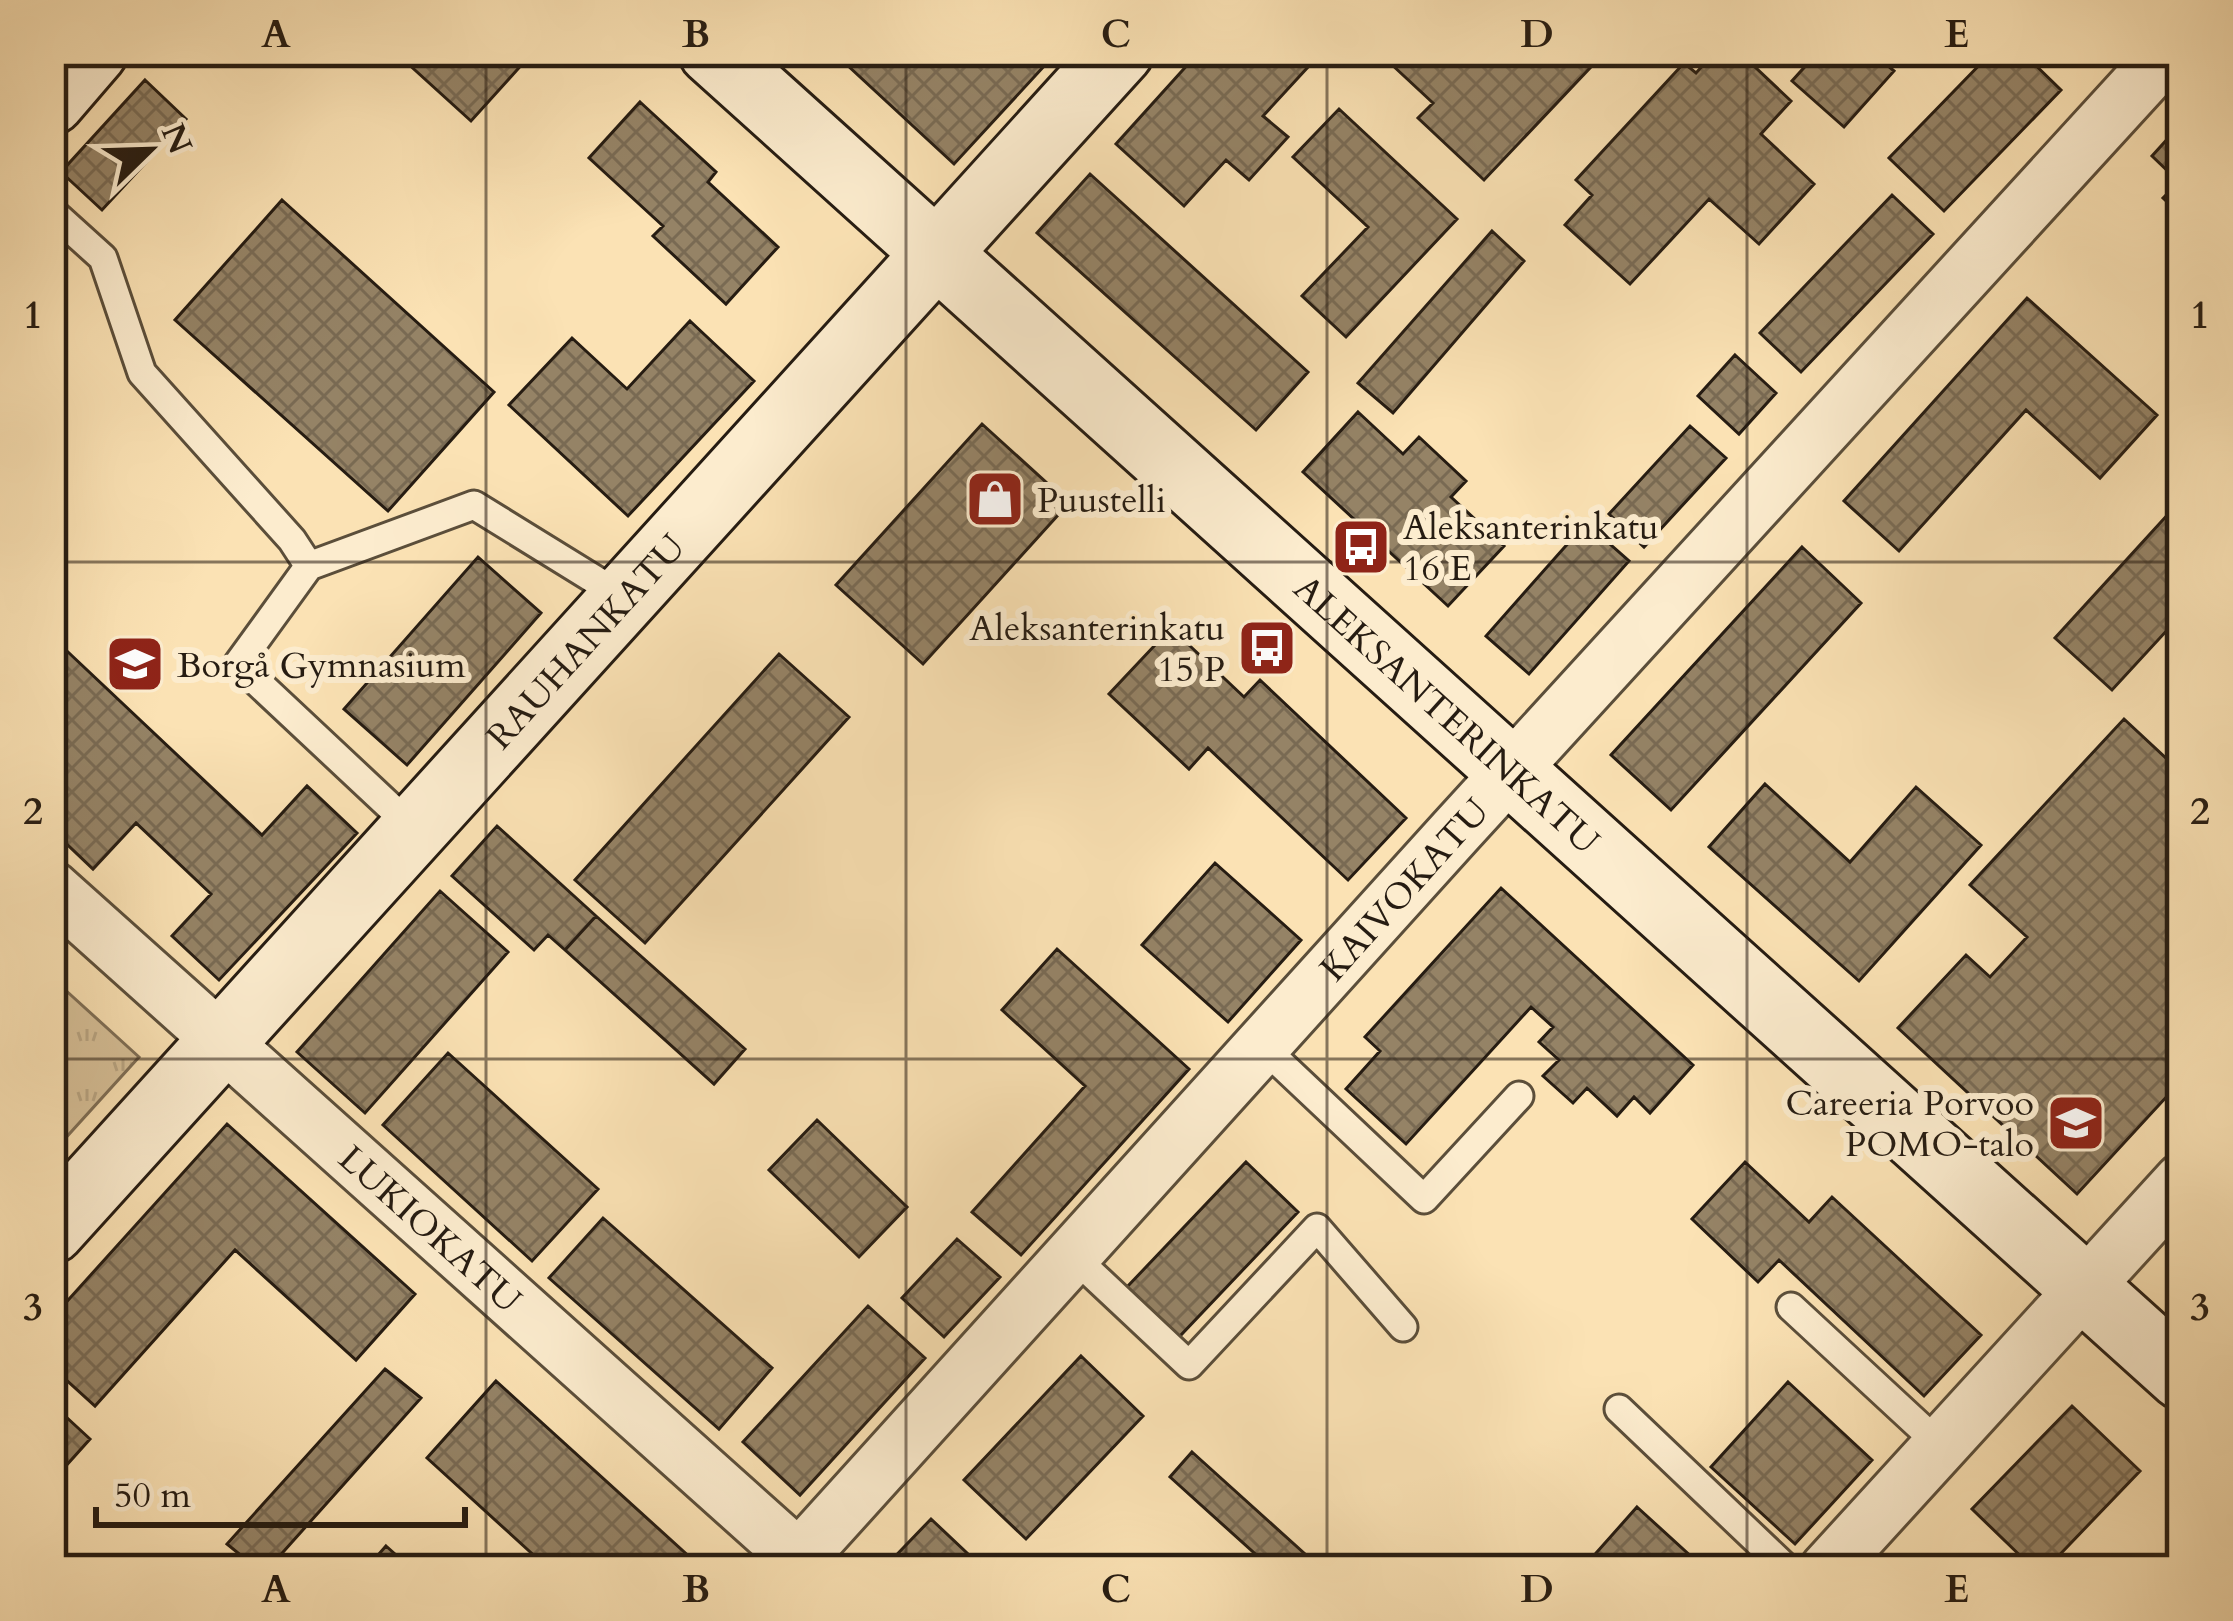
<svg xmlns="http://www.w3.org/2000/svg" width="2233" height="1621" font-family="Cardo,serif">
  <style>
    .park { fill: url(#park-tufts); stroke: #7e6e55; stroke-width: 3 }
    .building { fill: url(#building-cross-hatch); stroke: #261c12; stroke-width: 3 }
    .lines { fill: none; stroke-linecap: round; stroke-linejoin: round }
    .lane-casing { stroke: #5b4e3a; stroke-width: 33 }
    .street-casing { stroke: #5b4e3a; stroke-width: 60 }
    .secondary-casing { stroke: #261c12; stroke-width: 72 }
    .lane { stroke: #fcecce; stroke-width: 27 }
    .street { stroke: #fcecce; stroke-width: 54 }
    .secondary { stroke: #fcecce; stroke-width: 66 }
    .grid { fill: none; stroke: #261c12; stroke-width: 3; stroke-opacity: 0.55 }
    .labels { text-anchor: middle; stroke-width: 12; stroke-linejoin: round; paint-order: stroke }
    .poi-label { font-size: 36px; fill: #261c12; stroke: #fcecce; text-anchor: start }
    .street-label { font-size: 36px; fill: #261c12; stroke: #fcecce }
    .neatline { fill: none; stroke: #261c12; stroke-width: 4.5 }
    .grid-label { font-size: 39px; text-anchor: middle; font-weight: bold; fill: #261c12 }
  </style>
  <defs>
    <pattern id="park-tufts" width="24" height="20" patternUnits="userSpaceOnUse" patternTransform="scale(3)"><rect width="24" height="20" fill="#d7c098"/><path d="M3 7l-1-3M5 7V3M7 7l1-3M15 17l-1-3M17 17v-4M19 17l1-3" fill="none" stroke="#b8a482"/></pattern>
    <pattern id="building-cross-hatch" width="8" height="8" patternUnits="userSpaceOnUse" patternTransform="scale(3)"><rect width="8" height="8" fill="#958366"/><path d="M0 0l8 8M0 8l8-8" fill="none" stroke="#796a53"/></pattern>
  </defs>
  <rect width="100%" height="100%" fill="#fbe2b4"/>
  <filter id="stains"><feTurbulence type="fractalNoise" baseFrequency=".00167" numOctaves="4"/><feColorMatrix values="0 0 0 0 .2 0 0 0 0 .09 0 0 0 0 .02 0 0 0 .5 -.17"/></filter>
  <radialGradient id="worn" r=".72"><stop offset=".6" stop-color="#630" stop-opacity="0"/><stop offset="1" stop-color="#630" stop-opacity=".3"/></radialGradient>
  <path class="park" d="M51,977L139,1057L51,1154Z"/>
  <path class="building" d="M394,51H534L471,121Z
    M832,51H1058L954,164Z
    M1200,51H1291L1308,67L1263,116L1288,137L1249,180L1226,160L1184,206L1116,144Z
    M1291,51H1332L1325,59L1319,54L1308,67Z
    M1401,51L1473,54L1606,51L1484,180L1418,118L1433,103L1390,63Z
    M1716,51H1738L1791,101L1761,134L1814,184L1759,244L1709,199L1630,284L1565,225L1592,195L1576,180L1684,63L1696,73Z
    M1819,51H1871L1894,71L1844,127L1792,81Z
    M1993,51H2021L2061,90L1944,211L1889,158Z
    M145,80L186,119L102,210L61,172Z
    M640,102L716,172L708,182L778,247L726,304L653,236L663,226L589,158Z
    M1339,109L1457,219L1346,337L1302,296L1368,227L1293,157Z
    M2182,123V216L2163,198L2179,182L2152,156Z
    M1090,174L1308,372L1256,430L1037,233Z
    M1892,195L1933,234L1801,372L1760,333Z
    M282,200L494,392L388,511L175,320Z
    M1492,231L1524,261L1393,413L1358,383Z
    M2027,298L2157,415L2100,478L2026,410L1899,551L1844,501Z
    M690,321L754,381L628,516L509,405L572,338L627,389Z
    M1735,355L1776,393L1739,434L1698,396Z
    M1358,412L1403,454L1419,437L1466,481L1451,497L1504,546L1448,606L1303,472Z
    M982,424L1069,503L923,664L836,585Z
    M1690,426L1726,458L1644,547L1609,514Z
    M2182,499V614L2112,690L2055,638Z
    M1586,523L1629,561L1529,674L1486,636Z
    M1802,547L1861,603L1671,810L1611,755Z
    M478,557L541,613L407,765L344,709Z
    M1171,628L1244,697L1260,680L1406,818L1348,880L1208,748L1189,769L1109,694Z
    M51,636L262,835L307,786L357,833L219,980L172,936L211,894L136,823L93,869L51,829Z
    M779,654L849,717L645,943L575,880Z
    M2124,719L2182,773V1080L2077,1194L1898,1028L1966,955L1990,977L2027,937L1970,885Z
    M1765,784L1850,862L1916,787L1981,845L1859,981L1709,847Z
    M497,826L596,916L565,950L548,935L534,950L452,876Z
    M1215,863L1301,940L1228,1022L1142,945Z
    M1501,888L1693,1065L1650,1113L1634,1097L1617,1116L1587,1088L1573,1103L1543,1076L1559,1060L1539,1042L1553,1027L1531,1007L1406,1144L1346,1089L1380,1051L1365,1037Z
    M440,891L508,952L365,1113L297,1052Z
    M596,916L745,1049L714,1084L565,950Z
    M1057,949L1189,1069L1021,1255L972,1212L1085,1086L1002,1010Z
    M448,1053L598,1189L532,1261L383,1125Z
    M817,1120L907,1207L859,1257L769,1170Z
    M227,1124L415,1294L356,1360L235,1250L95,1406L51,1366V1319Z
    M1246,1162L1298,1212L1179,1337L1127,1287Z
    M1745,1162L1809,1222L1832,1197L1981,1335L1924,1396L1779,1260L1758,1282L1692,1219Z
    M603,1218L772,1368L719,1429L549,1278Z
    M957,1239L1000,1277L944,1337L902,1298Z
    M868,1306L925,1358L800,1495L743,1442Z
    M1081,1356L1143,1416L1026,1539L964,1480Z
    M385,1369L421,1398L267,1570H259L227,1544Z
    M496,1381L704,1570H550L427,1458Z
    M1788,1382L1872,1460L1795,1544L1711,1467Z
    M51,1403L90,1439L55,1478L51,1474Z
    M2072,1406L2140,1471L2045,1570H2035L1972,1509Z
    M1192,1452L1315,1563L1308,1570H1273L1170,1477Z
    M1637,1507L1706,1570H1581Z
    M931,1519L985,1570H882Z
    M386,1546L413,1570H365Z"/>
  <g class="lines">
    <g class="lane-casing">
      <path id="lane" d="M51,211L103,258L142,373L292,540L309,566
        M415,830L238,664L309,566L474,505L623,597
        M1263,1047L1424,1199L1519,1096
        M1074,1257L1189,1365L1317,1228L1403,1327
        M1791,1307L1941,1446
        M1619,1409L1788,1570"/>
    </g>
    <g class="street-casing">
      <g id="street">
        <path id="s1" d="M51,888L812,1570"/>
        <path id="s2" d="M788,1570L1455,832L2169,51"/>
        <path d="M1827,1570L2182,1181"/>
      </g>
    </g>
    <g class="secondary-casing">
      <g id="secondary">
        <path id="s3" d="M712,51L2182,1376"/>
        <path d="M51,101L94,51"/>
        <path id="s4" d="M51,1230L1120,51"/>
      </g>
    </g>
    <use href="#lane" class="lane"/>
    <use href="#street" class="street"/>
    <use href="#secondary" class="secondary"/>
  </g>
  <path class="grid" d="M486,51V1570M906,51V1570M1327,51V1570M1747,51V1570M51,562H2182M51,1059H2182"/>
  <defs>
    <g id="shop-square" transform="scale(3)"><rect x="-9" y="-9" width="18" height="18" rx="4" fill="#8f2418" stroke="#fcecce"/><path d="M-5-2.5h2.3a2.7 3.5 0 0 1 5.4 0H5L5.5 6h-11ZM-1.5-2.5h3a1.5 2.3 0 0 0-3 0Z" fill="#fff"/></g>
    <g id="bus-square" transform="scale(3)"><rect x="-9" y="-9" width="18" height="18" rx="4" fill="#8f2418" stroke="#fcecce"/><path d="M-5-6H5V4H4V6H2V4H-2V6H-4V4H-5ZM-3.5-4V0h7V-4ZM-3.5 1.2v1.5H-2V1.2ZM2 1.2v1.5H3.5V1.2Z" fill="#fff"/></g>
    <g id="school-square" transform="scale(3)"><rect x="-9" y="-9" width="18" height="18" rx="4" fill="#8f2418" stroke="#fcecce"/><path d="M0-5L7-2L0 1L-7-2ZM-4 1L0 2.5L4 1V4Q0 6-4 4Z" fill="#fff"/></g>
  </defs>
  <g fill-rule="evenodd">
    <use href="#shop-square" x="995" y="499"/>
    <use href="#bus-square" x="1361" y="547"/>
    <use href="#bus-square" x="1267" y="648"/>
    <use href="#school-square" x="135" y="664"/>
    <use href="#school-square" x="2076" y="1123"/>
  </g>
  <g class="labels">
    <g class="poi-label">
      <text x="1037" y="512">Puustelli</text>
      <text x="1403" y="539">Aleksanterinkatu<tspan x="1403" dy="41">16 E</tspan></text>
      <text x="1225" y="640" text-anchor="end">Aleksanterinkatu<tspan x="1225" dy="41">15 P</tspan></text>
      <text x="177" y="677">Borgå Gymnasium</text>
      <text x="2034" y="1115" text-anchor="end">Careeria Porvoo<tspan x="2034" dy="41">POMO-talo</tspan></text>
    </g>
    <g class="street-label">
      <text dy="13" stroke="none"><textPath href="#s4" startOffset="795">RAUHANKATU</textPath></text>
      <text dy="13" stroke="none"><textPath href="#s3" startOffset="990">ALEKSANTERINKATU</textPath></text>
      <text dy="13" stroke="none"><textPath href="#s2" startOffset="918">KAIVOKATU</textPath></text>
      <text dy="13" stroke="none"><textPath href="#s1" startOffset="510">LUKIOKATU</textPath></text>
    </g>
  </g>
  <rect width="2233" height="1621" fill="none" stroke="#fbe2b4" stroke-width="132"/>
  <g transform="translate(150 150) rotate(67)" stroke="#fcecce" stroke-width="9" paint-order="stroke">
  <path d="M0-9L21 45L0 30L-21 45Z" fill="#261c12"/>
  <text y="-18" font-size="33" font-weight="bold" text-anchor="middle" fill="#261c12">N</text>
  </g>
  <path d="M96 1507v18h369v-18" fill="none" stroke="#261c12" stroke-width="6"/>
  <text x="114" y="1507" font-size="36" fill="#261c12" stroke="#fcecce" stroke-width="9" paint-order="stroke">50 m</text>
  <rect x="66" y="66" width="2101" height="1489" class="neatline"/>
  <g class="grid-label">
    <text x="276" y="47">A</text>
    <text x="696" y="47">B</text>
    <text x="1116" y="47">C</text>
    <text x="1537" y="47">D</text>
    <text x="1957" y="47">E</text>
    <text x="33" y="328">1</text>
    <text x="2200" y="328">1</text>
    <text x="33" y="824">2</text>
    <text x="2200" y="824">2</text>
    <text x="33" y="1320">3</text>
    <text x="2200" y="1320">3</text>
    <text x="276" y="1602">A</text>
    <text x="696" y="1602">B</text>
    <text x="1116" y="1602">C</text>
    <text x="1537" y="1602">D</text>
    <text x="1957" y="1602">E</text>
  </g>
  <rect width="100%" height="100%" filter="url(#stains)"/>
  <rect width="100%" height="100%" fill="url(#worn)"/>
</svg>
